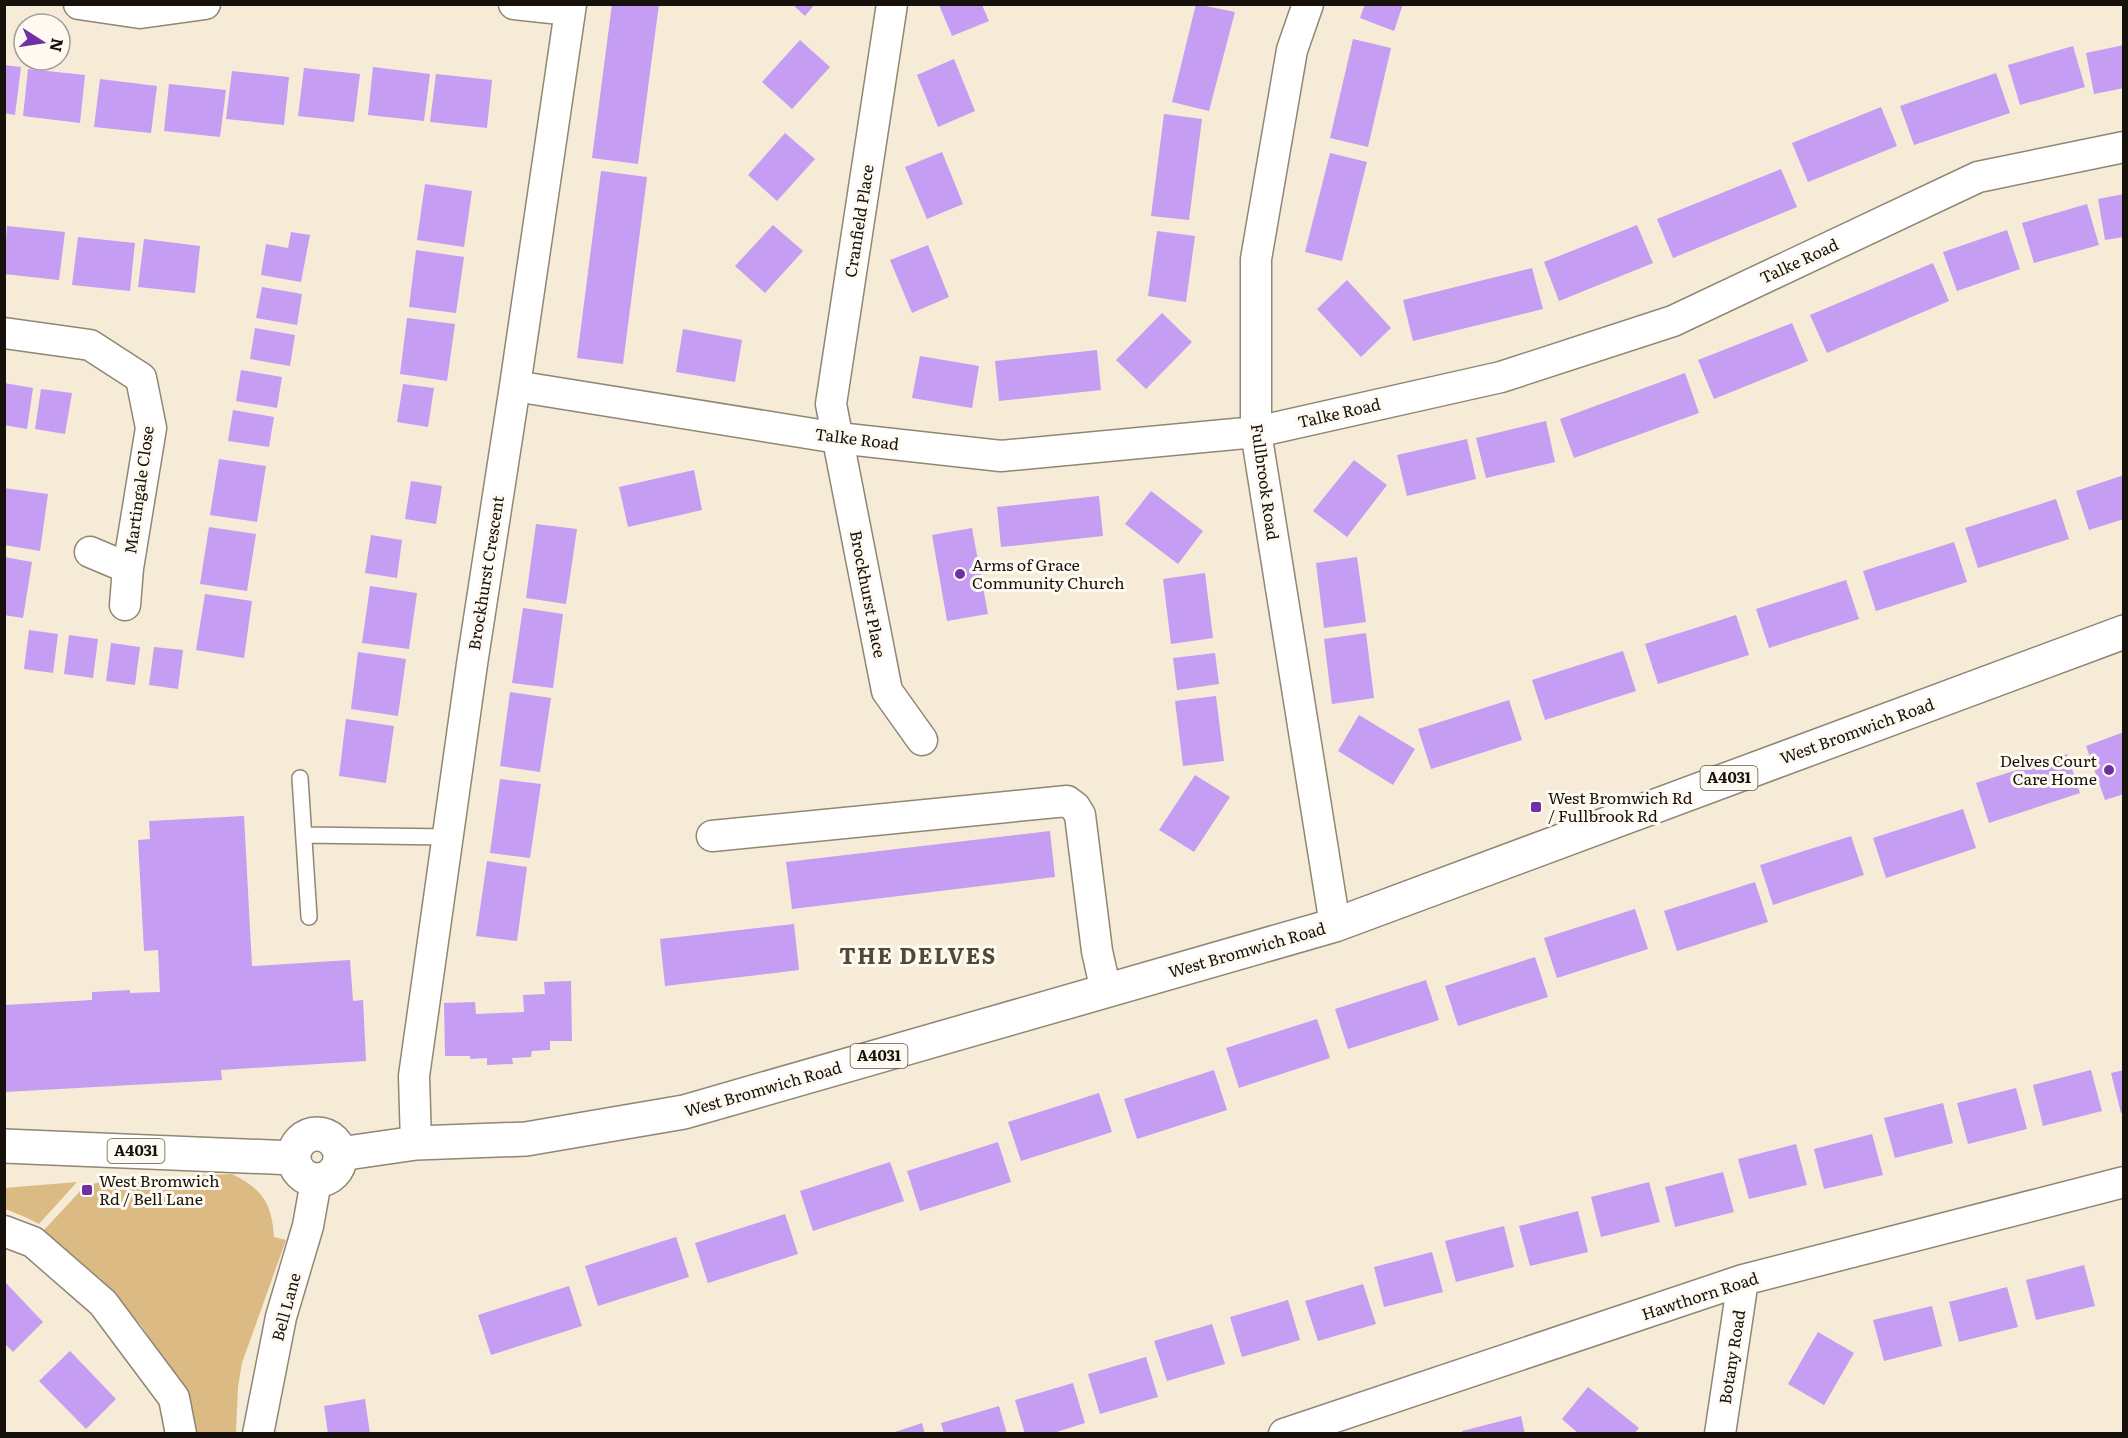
<svg xmlns="http://www.w3.org/2000/svg" width="2128" height="1438" font-family="Literata,serif">
  <style>
    .green { fill: #dbbb83 }
    .building { fill: #c59df2 }
    .lines { fill: none; stroke-linecap: round; stroke-linejoin: round }
    .service-casing { stroke: #908674; stroke-width: 18 }
    .minor-casing { stroke: #908674; stroke-width: 33 }
    .primary-casing { stroke: #908674; stroke-width: 36 }
    .service { stroke: #fff; stroke-width: 15 }
    .minor { stroke: #fff; stroke-width: 30 }
    .primary { stroke: #fff; stroke-width: 33 }
    .poi-dot { fill: #7030a5; stroke: #fef9f1; stroke-width: 2 }
    .labels { text-anchor: middle; stroke-width: 6; stroke-linejoin: round; paint-order: stroke }
    .shield { fill: #fef9f1; stroke: #5c5750; stroke-width: 1.5 }
    .shield-label { font-size: 15px; font-weight: bold; fill: #16120b }
    .street-label { font-size: 16px; fill: #16120b; stroke: #fef9f1 }
    .poi-label { font-size: 16px; fill: #16120b; stroke: #fef9f1; text-anchor: start }
    .district-label { font-size: 22px; font-weight: bold; letter-spacing: 1.5px; fill: #514837; stroke: #fef9f1 }
  </style>
  <rect width="100%" height="100%" fill="#f6ebd7"/>
  <path class="green" d="M232,1174C262,1189 272,1203 274,1237L286,1240L242,1363L238,1387L236,1433H186L174,1376L141,1325L44,1230L84,1187L106,1180Z
    M77,1182L39,1224L25,1217L5,1209V1188Z"/>
  <path class="building" d="M612,4H659L638,164L592,158Z
    M792,4H815L805,16Z
    M1196,4L1235,12L1209,111L1172,102Z
    M1365,4H1403L1394,31L1360,18Z
    M939,5H982L989,21L952,36Z
    M1353,39L1391,48L1368,147L1330,138Z
    M800,40L830,67L792,109L762,82Z
    M2124,45V88L2094,94L2086,53Z
    M2073,46L2085,87L2020,105L2008,65Z
    M954,59L975,111L938,127L917,75Z
    M4,65L21,67L15,115L4,113Z
    M373,67L430,74L424,121L368,115Z
    M304,68L360,74L354,122L298,116Z
    M28,69L85,75L80,123L23,116Z
    M232,71L289,77L284,125L226,119Z
    M1996,73L2010,113L1914,145L1900,106Z
    M436,74L492,80L487,128L430,122Z
    M100,79L157,86L151,133L94,127Z
    M169,84L226,90L220,137L164,131Z
    M1881,107L1897,146L1808,182L1792,143Z
    M1164,114L1202,119L1189,220L1151,216Z
    M785,133L815,159L777,201L748,175Z
    M942,152L963,204L927,219L905,167Z
    M1330,153L1367,162L1342,261L1305,252Z
    M1781,169L1797,207L1673,258L1657,219Z
    M601,171L647,177L623,364L577,358Z
    M425,184L472,191L464,247L417,240Z
    M2124,194V237L2105,240L2098,199Z
    M2087,204L2099,245L2034,263L2022,223Z
    M773,225L803,251L765,293L735,266Z
    M1637,225L1653,263L1559,301L1544,262Z
    M7,226L65,232L59,280L4,274Z
    M2007,230L2020,269L1957,291L1943,252Z
    M1157,231L1195,236L1186,302L1148,296Z
    M291,232L310,235L301,282L261,275L266,244L288,248Z
    M78,237L135,243L130,291L72,285Z
    M144,239L200,246L195,293L138,287Z
    M928,245L949,297L912,313L890,260Z
    M416,250L464,257L456,313L409,307Z
    M1933,263L1949,301L1827,353L1810,315Z
    M1532,268L1543,309L1413,341L1403,300Z
    M1347,280L1391,328L1361,357L1317,309Z
    M262,287L302,294L297,325L256,318Z
    M1162,313L1192,342L1146,389L1116,360Z
    M407,318L455,324L447,381L400,374Z
    M1792,323L1808,361L1714,399L1698,360Z
    M255,328L295,335L290,366L250,359Z
    M683,329L742,340L735,382L676,372Z
    M1097,350L1101,390L999,401L995,361Z
    M920,356L979,366L972,408L912,398Z
    M241,370L282,377L277,408L236,401Z
    M1685,373L1699,413L1574,458L1560,419Z
    M4,383L33,388L27,429L4,425Z
    M403,384L434,388L428,427L397,422Z
    M41,389L72,393L65,434L35,429Z
    M233,410L274,417L269,447L228,441Z
    M1546,421L1555,462L1486,478L1476,438Z
    M1467,439L1476,479L1407,496L1397,455Z
    M219,459L266,466L257,522L210,515Z
    M1354,460L1387,485L1347,537L1313,511Z
    M694,470L702,510L628,527L619,487Z
    M2124,475V519L2089,530L2076,491Z
    M411,481L442,486L436,524L405,519Z
    M4,488L48,494L40,551L4,545Z
    M1151,491L1203,531L1178,564L1125,524Z
    M1099,496L1103,536L1001,547L997,507Z
    M2056,499L2069,539L1978,568L1965,528Z
    M536,524L577,529L566,604L526,598Z
    M209,527L256,534L247,591L200,584Z
    M972,528L988,614L947,621L932,535Z
    M371,535L402,540L397,578L365,573Z
    M1954,542L1967,582L1876,611L1863,571Z
    M4,557L32,562L23,618L4,615Z
    M1357,557L1366,622L1324,628L1316,563Z
    M1205,573L1213,638L1171,644L1163,579Z
    M1846,580L1859,619L1769,648L1756,609Z
    M370,586L417,593L409,649L362,643Z
    M205,594L252,601L244,658L196,650Z
    M523,608L563,614L553,688L512,683Z
    M1736,615L1749,655L1658,684L1645,644Z
    M29,630L58,634L53,673L24,669Z
    M1366,633L1374,698L1332,704L1324,639Z
    M69,635L98,639L93,678L64,674Z
    M111,643L140,647L135,685L106,681Z
    M154,647L183,650L178,689L149,685Z
    M1623,651L1636,691L1545,720L1532,680Z
    M358,652L406,659L398,716L351,709Z
    M1215,653L1219,684L1177,690L1173,658Z
    M510,692L551,698L540,772L500,766Z
    M1216,696L1224,761L1183,766L1175,701Z
    M1509,700L1522,740L1431,769L1418,729Z
    M1359,715L1415,749L1393,785L1338,751Z
    M346,719L394,726L386,783L339,776Z
    M2124,732V794L2105,800L2086,746Z
    M2067,754L2080,793L1989,823L1976,783Z
    M1195,775L1230,797L1194,852L1159,830Z
    M500,779L541,784L530,858L490,853Z
    M1963,809L1976,848L1886,878L1873,838Z
    M244,816L252,966L350,960L353,1001L363,1000L366,1061L221,1070L222,1080L5,1092V1005L92,1000V992L130,990V993L160,992L158,950L144,951L138,840L150,839L149,821Z
    M1050,831L1055,877L792,909L786,862Z
    M1851,836L1864,875L1773,905L1760,865Z
    M487,861L527,867L517,941L476,936Z
    M1755,882L1768,922L1677,951L1664,911Z
    M1635,909L1648,949L1557,978L1544,938Z
    M794,924L799,970L665,986L660,939Z
    M1535,957L1548,997L1458,1026L1445,986Z
    M1426,980L1439,1020L1348,1049L1335,1009Z
    M571,981L572,1041H550V1050L532,1051L531,1057L512,1058L513,1064L487,1065V1058L470,1059V1056H445L444,1003L475,1002L476,1014L524,1012L523,995L545,994L544,982Z
    M1317,1019L1330,1058L1239,1088L1226,1048Z
    M1214,1070L1227,1110L1137,1139L1124,1099Z
    M2091,1070L2102,1111L2043,1126L2033,1085Z
    M2124,1070V1113H2121L2111,1073Z
    M2016,1088L2027,1129L1968,1144L1957,1103Z
    M1099,1093L1112,1132L1021,1161L1008,1122Z
    M1943,1103L1953,1143L1895,1158L1884,1118Z
    M1872,1134L1883,1175L1824,1189L1814,1149Z
    M998,1142L1011,1182L920,1211L907,1171Z
    M1796,1144L1807,1185L1749,1199L1738,1159Z
    M890,1162L904,1201L813,1231L800,1191Z
    M1723,1172L1734,1212L1675,1227L1665,1187Z
    M1649,1182L1660,1222L1601,1237L1591,1197Z
    M1578,1211L1588,1252L1530,1266L1519,1226Z
    M785,1214L798,1254L708,1283L695,1243Z
    M1504,1226L1514,1267L1456,1282L1445,1241Z
    M676,1237L689,1277L598,1306L585,1266Z
    M1432,1252L1443,1292L1384,1307L1374,1267Z
    M2084,1265L2095,1306L2036,1320L2026,1280Z
    M4,1281L43,1322L13,1352L4,1343Z
    M1363,1284L1376,1324L1318,1341L1305,1301Z
    M569,1286L582,1326L491,1355L478,1315Z
    M2007,1287L2018,1327L1959,1342L1949,1302Z
    M1288,1300L1300,1340L1242,1357L1230,1317Z
    M1932,1306L1942,1346L1884,1361L1873,1320Z
    M1212,1324L1225,1364L1167,1381L1154,1341Z
    M1818,1332L1854,1353L1824,1405L1788,1384Z
    M70,1351L116,1399L86,1429L39,1381Z
    M1146,1357L1158,1397L1100,1414L1088,1374Z
    M1073,1383L1085,1423L1050,1434H1025L1015,1400Z
    M1588,1387L1639,1428L1634,1434H1579L1562,1419Z
    M365,1399L370,1434H328L324,1406Z
    M999,1406L1007,1434H944L941,1423Z
    M1521,1416L1525,1434H1463L1462,1431Z
    M922,1423L925,1434H892V1433Z"/>
  <g class="lines">
    <g class="service-casing">
      <path id="service" d="M300,778L309,917
        M304,835L448,837"/>
    </g>
    <g class="minor-casing">
      <path id="minor" d="M79,4L140,13L205,4
        M514,4L570,10
        M892,4L831,404L887,691L922,740
        M1308,4L1292,50L1256,259V432L1335,925
        M4,333L90,345L141,378L151,428L128,568L125,605
        M515,386L838,438L1001,456L1256,432L1501,377L1673,321L1978,177L2124,147
        M90,552L128,568
        M712,836L1067,801L1075,807L1080,815L1097,951L1106,991
        M416,1143L414,1076L472,664L515,386L571,4
        M4,1231L33,1242L103,1303L174,1398L181,1434
        M258,1434L281,1317L308,1226L316,1181
        M1284,1434L1743,1280L2124,1182
        M1720,1434L1743,1280"/>
    </g>
    <g class="primary-casing">
      <path id="primary" d="M294 1157a23 23 0 1 1 46 0a23 23 0 1 1-46 0Z
        M4,1146L294,1158
        M340,1154L416,1143L526,1139L684,1112L1335,925L2124,632"/>
    </g>
    <use href="#service" class="service"/>
    <use href="#minor" class="minor"/>
    <use href="#primary" class="primary"/>
  </g>
  <g class="poi-dot">
    <circle cx="960" cy="574" r="6"/>
    <circle cx="2109" cy="770" r="6"/>
    <rect x="1530" y="801" width="12" height="12" rx="3"/>
    <rect x="81" y="1184" width="12" height="12" rx="3"/>
  </g>
  <g class="labels">
    <g class="shield">
      <rect x="1700.5" y="766" width="57" height="24" rx="4.5"/>
      <rect x="850.5" y="1044" width="57" height="24" rx="4.5"/>
      <rect x="107.5" y="1139" width="57" height="24" rx="4.5"/>
    </g>
    <g class="shield-label">
      <text x="1729" y="783">A4031</text>
      <text x="879" y="1061">A4031</text>
      <text x="136" y="1156">A4031</text>
    </g>
    <g class="street-label">
      <text transform="translate(859 221) rotate(-81)" y="6">Cranfield Place</text>
      <text transform="translate(1799 261) rotate(-25)" y="6">Talke Road</text>
      <text transform="translate(1339 413) rotate(-13)" y="6">Talke Road</text>
      <text transform="translate(857 439) rotate(7)" y="6">Talke Road</text>
      <text transform="translate(1265 482) rotate(82)" y="6">Fullbrook Road</text>
      <text transform="translate(139 490) rotate(-82)" y="6">Martingale Close</text>
      <text transform="translate(486 573) rotate(-81)" y="6">Brockhurst Crescent</text>
      <text transform="translate(868 594) rotate(79)" y="6">Brockhurst Place</text>
      <text transform="translate(1857 731) rotate(-20)" y="6">West Bromwich Road</text>
      <text transform="translate(1247 950) rotate(-16)" y="6">West Bromwich Road</text>
      <text transform="translate(763 1089) rotate(-16)" y="6">West Bromwich Road</text>
      <text transform="translate(1700 1296) rotate(-18)" y="6">Hawthorn Road</text>
      <text transform="translate(286 1307) rotate(-75)" y="6">Bell Lane</text>
      <text transform="translate(1732 1357) rotate(-81)" y="6">Botany Road</text>
    </g>
    <g class="poi-label">
      <text x="972" y="571">Arms of Grace<tspan x="972" dy="18">Community Church</tspan></text>
      <text x="2097" y="767" text-anchor="end">Delves Court<tspan x="2097" dy="18">Care Home</tspan></text>
      <text x="1548" y="804">West Bromwich Rd<tspan x="1548" dy="18">/ Fullbrook Rd</tspan></text>
      <text x="99" y="1187">West Bromwich<tspan x="99" dy="18">Rd / Bell Lane</tspan></text>
    </g>
    <g class="district-label">
      <text x="918" y="964">THE DELVES</text>
    </g>
  </g>
  <rect width="2128" height="1438" fill="none" stroke="#16120b" stroke-width="12"/>
  <g transform="translate(42 42) rotate(102)"><circle r="28" fill="#fef9f1" stroke="#a19d95" stroke-width="1.5"/>
  <path d="M0-4.5L10 22L0 15L-10 22Z" fill="#7030a5"/>
  <text y="-9" font-size="16" font-weight="bold" text-anchor="middle" fill="#16120b">N</text>
  </g>
</svg>
